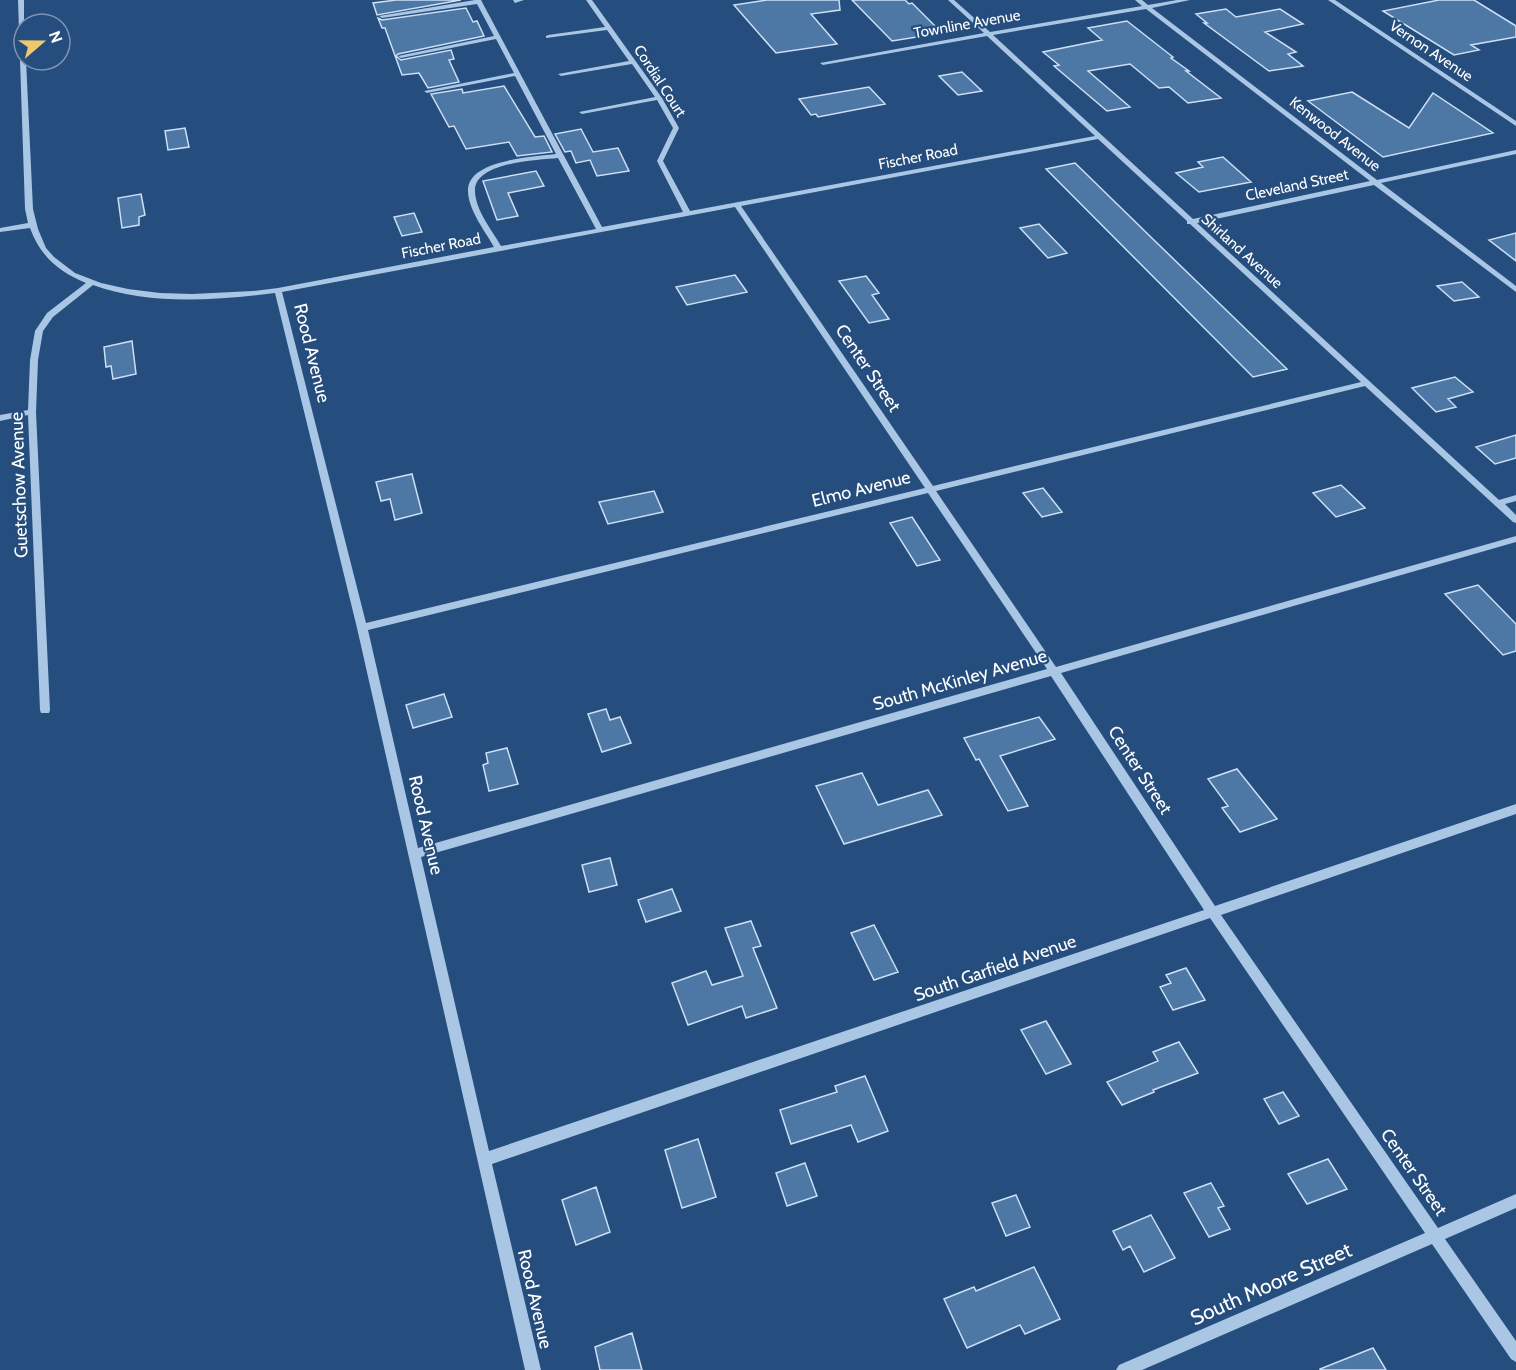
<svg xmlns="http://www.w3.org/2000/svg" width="1516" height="1370" font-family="Cabin,sans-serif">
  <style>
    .building { fill: #4d77a5; stroke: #ccdff4; stroke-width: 1.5 }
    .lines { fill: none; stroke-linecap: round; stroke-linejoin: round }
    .minor { fill: #a9c6e5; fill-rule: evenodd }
    .labels { text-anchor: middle; stroke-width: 4.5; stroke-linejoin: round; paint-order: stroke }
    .far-street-label { font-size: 15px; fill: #fff; stroke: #254d7d }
    .street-label { font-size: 18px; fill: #fff; stroke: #254d7d }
    .near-street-label { font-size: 21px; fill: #fff; stroke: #254d7d }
  </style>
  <rect width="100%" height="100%" fill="#254d7d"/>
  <path class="building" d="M396,0H461L377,15L373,3Z
    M767,0H839L840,10L811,14L837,44L776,53L734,5Z
    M852,0H905L909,4L912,3L942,33L892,41Z
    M1439,0H1474L1516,26V37L1471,45L1479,50L1454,55L1383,11Z
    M466,8L473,22L477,21L484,36L398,54L396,56L401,60L451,50L454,59L449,60L459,82L428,88L419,73L402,75L385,28H382L378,18L382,20Z
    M1226,9L1236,17L1280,9L1303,24L1265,32L1296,52L1288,54L1303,66L1269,71L1204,23H1207L1196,14Z
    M1127,21L1173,57L1171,58L1189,71H1186L1221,98L1188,103L1169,87L1159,88L1130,64L1088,71L1130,107L1107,111L1054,66L1059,65L1043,52L1102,40L1088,28Z
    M962,72L982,91L958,95L939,76Z
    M504,86L535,137L544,136L552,152L517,156L509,142L466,149L454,126L449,127L431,94L462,89L463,93Z
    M869,87L885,104L818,117L816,114L811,115L799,99Z
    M1352,92L1409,128L1433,93L1493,133L1383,157L1308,101Z
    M185,128L189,147L168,150L165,131Z
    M581,129L593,152L618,148L629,171L597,176L590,160L576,163L571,151L565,152L555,134Z
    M1223,157L1251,182L1199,192L1176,173L1203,167L1198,162Z
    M1075,163L1157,243L1287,369L1253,377L1046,169Z
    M536,171L544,186L508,193L518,216L497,220L483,181Z
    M141,194L145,215L139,217V225L122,228L118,198Z
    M414,213L422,232L402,236L394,217Z
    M1039,224L1067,253L1048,258L1020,228Z
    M1516,233V261L1489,240Z
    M735,275L747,292L687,305L676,287Z
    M866,276L879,293L872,295L889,319L869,323L839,281Z
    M1462,282L1479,297L1454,301L1437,286Z
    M132,341L136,374L113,379L111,366L106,367L104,347Z
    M1455,377L1473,392L1448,399L1456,407L1436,412L1412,388Z
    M1516,435V458L1495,464L1476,447Z
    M412,474L422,513L395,520L390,499L381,501L376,482Z
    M1341,485L1365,508L1336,517L1313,493Z
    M1043,488L1062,512L1042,517L1023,493Z
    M654,491L663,512L608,524L599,502Z
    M912,517L940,560L917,566L890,523Z
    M1478,585L1516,624V651L1503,655L1445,594Z
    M444,694L452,717L413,728L406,705Z
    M606,709L610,720L620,717L631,743L602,752L588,714Z
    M1039,717L1055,739L1000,756L1028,806L1008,811L979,759L976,760L964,738Z
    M507,748L518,784L489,791L483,765L488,763L486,753Z
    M1237,769L1277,819L1240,832L1222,808L1228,806L1208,779Z
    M862,773L878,805L928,790L942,815L844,844L816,786Z
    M610,858L617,885L589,892L582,865Z
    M672,889L681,911L646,922L638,900Z
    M751,921L761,946L753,948L777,1008L746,1018L742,1006L688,1025L672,983L706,971L712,985L743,976L725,928Z
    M874,925L898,972L874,980L851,933Z
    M1186,968L1205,1000L1173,1010L1160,987L1171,983L1166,975Z
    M1046,1021L1071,1064L1046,1074L1021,1030Z
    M1179,1042L1198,1073L1153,1090L1154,1092L1122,1105L1107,1082L1158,1061L1153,1052Z
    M865,1076L888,1131L858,1142L851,1125L791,1144L780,1110L837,1092L835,1086Z
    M1283,1092L1299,1116L1279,1124L1264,1099Z
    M698,1139L716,1197L682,1208L665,1150Z
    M1328,1159L1347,1189L1307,1204L1288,1174Z
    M805,1163L817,1196L787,1206L776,1173Z
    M1211,1183L1224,1206L1218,1208L1230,1229L1209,1237L1184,1193Z
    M596,1187L610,1232L576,1245L562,1200Z
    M1016,1195L1030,1227L1006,1236L992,1203Z
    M1151,1215L1175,1258L1144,1272L1130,1246L1123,1250L1113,1231Z
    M1034,1267L1060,1319L1025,1334L1020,1325L967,1348L944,1299L974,1287L976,1291Z
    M632,1333L642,1370H600L595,1347Z
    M1373,1348L1386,1370H1320V1369Z"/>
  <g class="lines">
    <path class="minor" d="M18,0H24V60H26L33,209L38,229L46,248L54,257L75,273L101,283L128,289L160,293L192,294L253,291L278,288L494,247C485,231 469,211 468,192C466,159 534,157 556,154L515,76L427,93L424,91L514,73L496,39L401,58L398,56L494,36L477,4L382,18L379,16L475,0H481L602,227L683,212L657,161L673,128L657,100L582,114L579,112L655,97L632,64L561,76L558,74L629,61L607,30L546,38V36L548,35L605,27L586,0H592L662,98L679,128L663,161L690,211L1095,136L987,36L823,65L820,63L984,33L948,0H954L990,32L1142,6L1135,0H1142L1148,5L1177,0H1190L1152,8L1377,180L1516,150V154L1381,183L1516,286V292L1374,185L1197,223L1499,500L1516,495V501L1505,504L1516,515V523L1513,522L1365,386L936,491L1056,667L1516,536V542L1061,673L1215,906L1516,804V814L1221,915L1438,1228L1516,1194V1208L1445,1239L1516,1341V1362L1511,1359L1432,1244L1142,1370H1116L1119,1365L1425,1233L1210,918L492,1164L541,1370H525L357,628L275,293C216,300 150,306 93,285L53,317L43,331L38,360L36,412L50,710L49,713H41L40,710L28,415L0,421V415L28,410L30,360L35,331L47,313L86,283C59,272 40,256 30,228L0,232V228L28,223L25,209ZM1146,9L1370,181L1193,219L993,35ZM1098,139L1187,221V224H1190L1361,382L933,486L741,206ZM558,158L596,229L501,246C492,230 476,211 475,192C473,162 538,160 558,158ZM735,207L925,488L366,623L282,292ZM928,493L1047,669L418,848L368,630ZM1051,676L1204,910L489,1151L421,857Z
      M513,0H524L515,3Z
      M1328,0H1335L1516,121V126Z"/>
  </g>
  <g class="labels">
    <g class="far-street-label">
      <text transform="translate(967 24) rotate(-10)" y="5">Townline Avenue</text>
      <text transform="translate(1431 51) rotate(34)" y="5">Vernon Avenue</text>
      <text transform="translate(660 81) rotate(57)" y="5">Cordial Court</text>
      <text transform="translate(1335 134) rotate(38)" y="5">Kenwood Avenue</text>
      <text transform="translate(918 157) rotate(-11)" y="5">Fischer Road</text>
      <text transform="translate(1297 185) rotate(-12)" y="5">Cleveland Street</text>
      <text transform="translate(441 246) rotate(-11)" y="5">Fischer Road</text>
      <text transform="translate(1242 251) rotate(42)" y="5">Shirland Avenue</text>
    </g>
    <g class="street-label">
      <text transform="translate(312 353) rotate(76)" y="6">Rood Avenue</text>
      <text transform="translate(868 368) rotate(56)" y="6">Center Street</text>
      <text transform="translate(19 485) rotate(-92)" y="6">Guetschow Avenue</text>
      <text transform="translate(861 489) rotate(-14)" y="6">Elmo Avenue</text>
      <text transform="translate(960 680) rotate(-16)" y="6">South McKinley Avenue</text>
      <text transform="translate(1140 770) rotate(57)" y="6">Center Street</text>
      <text transform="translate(426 825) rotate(77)" y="6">Rood Avenue</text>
      <text transform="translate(995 968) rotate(-19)" y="6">South Garfield Avenue</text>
      <text transform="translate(1414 1172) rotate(55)" y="6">Center Street</text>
      <text transform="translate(535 1299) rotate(77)" y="6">Rood Avenue</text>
    </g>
    <g class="near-street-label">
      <text transform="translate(1271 1284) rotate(-24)" y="7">South Moore Street</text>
    </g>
  </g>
  <g transform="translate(42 42) rotate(70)"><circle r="28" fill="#254d7d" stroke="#7c94b1" stroke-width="1.5"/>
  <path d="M0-4.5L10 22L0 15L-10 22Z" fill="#efc76e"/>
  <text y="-9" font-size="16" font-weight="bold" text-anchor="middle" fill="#ffffff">N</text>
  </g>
</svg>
